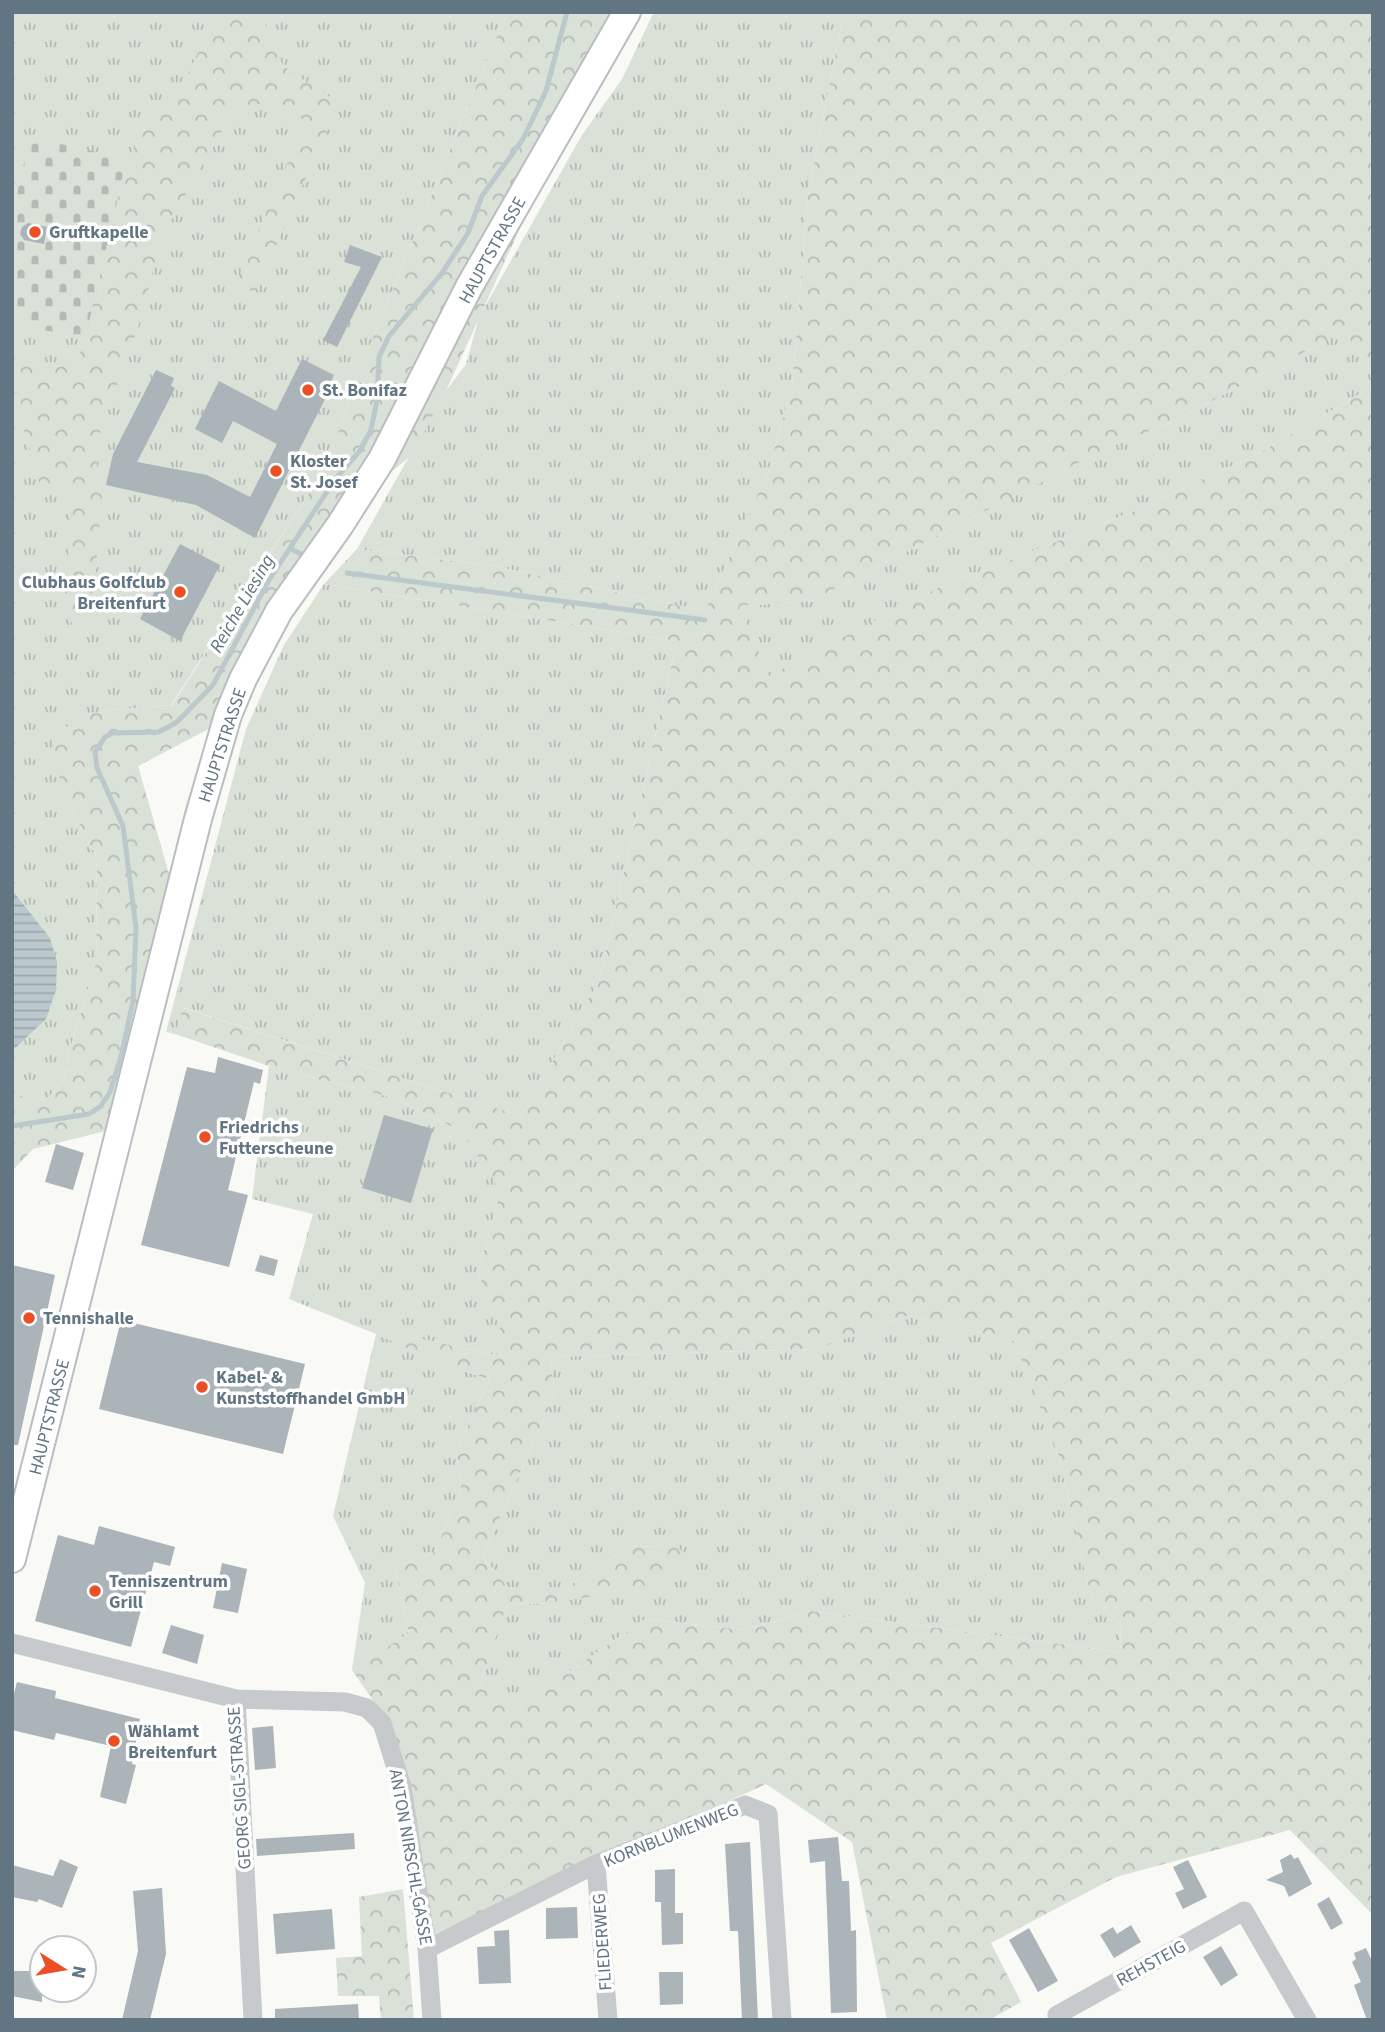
<svg xmlns="http://www.w3.org/2000/svg" width="1385" height="2032" font-family="'Source Sans 3',sans-serif">
  <style>
    .grass { fill: url(#grass-tufts) }
    .forest { fill: url(#forest-crowns); fill-rule: evenodd }
    .cemetery { fill: url(#cemetery-stones) }
    .water { fill: url(#water-rules) }
    .lines { fill: none; stroke-linecap: round; stroke-linejoin: round }
    .stream { stroke: #bcc9cc; stroke-width: 5 }
    .building { fill: #aab4b9 }
    .secondary-casing { stroke: #b8bec2; stroke-width: 30 }
    .street { stroke: #c6cacd; stroke-width: 19 }
    .secondary { stroke: #fff; stroke-width: 26 }
    .poi-dot { fill: #eb4f23; stroke: #fff; stroke-width: 2.5 }
    .labels { text-anchor: middle; stroke-width: 7; stroke-linejoin: round; paint-order: stroke }
    .poi-label { font-size: 18px; font-weight: bold; fill: #627582; stroke: #fff; text-anchor: start }
    .street-label { font-size: 18px; fill: #627582; stroke: #fff }
    .water-label { font-size: 19px; font-style: italic; fill: #5d747c; stroke: #fff }
  </style>
  <defs>
    <pattern id="grass-tufts" width="24" height="20" patternUnits="userSpaceOnUse" patternTransform="scale(1.75)"><rect width="24" height="20" fill="#dae1d7"/><path d="M3 7l-1-3M5 7V3M7 7l1-3M15 17l-1-3M17 17v-4M19 17l1-3" fill="none" stroke="#b4bbb4"/></pattern>
    <pattern id="forest-crowns" width="20" height="18" patternUnits="userSpaceOnUse" patternTransform="scale(1.75)"><rect width="20" height="18" fill="#dae1d7"/><path d="M2 6a3 3 0 1 1 6 0M12 15a3 3 0 1 1 6 0" fill="none" stroke="#b4bbb4"/></pattern>
    <pattern id="cemetery-stones" width="16" height="16" patternUnits="userSpaceOnUse" patternTransform="scale(1.75)"><rect width="16" height="16" fill="#dae1d7"/><path d="M2 7V4a2 2 0 0 1 4 0v3zM10 15v-3a2 2 0 0 1 4 0v3z" fill="#b4bbb4"/></pattern>
    <pattern id="water-rules" width="6" height="5" patternUnits="userSpaceOnUse" patternTransform="scale(1.75)"><rect width="6" height="5" fill="#bcc9cc"/><path d="M0 2.5h6" fill="none" stroke="#9ca8ab"/></pattern>
  </defs>
  <rect width="100%" height="100%" fill="#f9f9f6"/>
  <path class="grass" d="M12,12H507L362,364L326,467L171,705L100,711L64,793L97,858L96,963L69,1052L64,1080L46,1100L12,1094Z
    M654,12H844L808,195L792,387L768,472L705,611L494,566L357,549L446,391L466,364L479,317L582,135L622,79Z
    M1344,331L1373,373V386L1263,451L1142,508L938,588L769,677L739,606L811,601L1107,448L1172,422Z
    M324,584L677,641L599,981L521,1116L184,1008L175,1034L166,1032L246,729L284,645Z
    M269,1066L394,1098L461,1131L494,1177L499,1197L478,1273L506,1341L500,1356L426,1340L379,1335L446,1366L490,1379L456,1451L461,1489L435,1552L395,1567L409,1633L352,1670L365,1583L333,1516L376,1334L289,1299L313,1214L252,1199Z
    M909,1315L1015,1341L1058,1453L1091,1597L1121,1624L1120,1652L811,1611L745,1630L645,1619L514,1710L480,1684L507,1604L553,1603L674,1540L654,1547L632,1545L567,1587H507L483,1556L555,1394L550,1357L817,1349Z"/>
  <path class="forest" d="M217,12H261L283,66L331,98L332,119L255,293L236,283L306,120L261,104L236,106L160,240L143,313L94,449L102,493L93,609L77,634L64,606L73,491L40,485L21,419V363L76,364L85,339L127,159L147,125L189,72Z
    M507,12H618L446,391L412,455L343,511L220,723L138,766L174,891L134,1124L33,1149L12,1171V1094L46,1100L64,1080L69,1052L96,963L97,858L64,793L54,759V743L73,719L100,711L172,705L326,467L362,364Z
    M844,12H1373V373L1344,331L1172,422L1107,448L811,601L739,606L769,676L938,588L1142,508L1263,451L1373,386V1915L1290,1830L1116,1877L991,1943L1021,2002L989,2020H887L852,1842L766,1784L434,1934L394,1731L352,1670L409,1633L395,1567L435,1552L461,1489L456,1451L490,1379L446,1366L376,1334L426,1340L500,1356L505,1341L478,1273L499,1197L493,1177L461,1131L394,1098L269,1066L175,1034L183,1008L521,1116L599,981L677,641L324,584L357,549L494,566L705,611L768,472L792,387L808,195ZM909,1315L1014,1341L1058,1453L1091,1597L1121,1624L1120,1652L811,1611L745,1630L645,1619L514,1710L480,1684L507,1604L553,1603L646,1587L685,1556L674,1540L654,1547L632,1545L567,1587H507L483,1556L555,1394L550,1357L817,1349Z
    M403,1889L414,2020H381L379,1996H338L336,1958L362,1956L359,1897Z"/>
  <path class="cemetery" d="M30,137L127,159L85,339L12,323V216Z"/>
  <path class="water" d="M12,890L50,938L57,962L56,990L46,1019L12,1051Z"/>
  <g class="lines">
    <path class="stream" d="M291,549L301,554
      M347,573L705,620
      M12,1126L89,1114L101,1106L110,1092L121,1057L133,1001L136,928L123,826L97,768L95,752L105,737L113,733L159,732L177,722L213,685L269,580L336,478L359,452L371,430L377,400L379,357L389,336L442,273L468,233L482,196L523,139L546,91L567,12"/>
  </g>
  <path class="building" d="M28,223L47,227L44,244L24,240L20,234L22,227Z
    M350,245L382,257L337,347L323,340L361,267L344,262Z
    M302,359L334,375L330,384L332,385L255,538L196,505L106,485L113,454L156,370L174,378L171,386L175,388L137,462L207,475L250,497L277,444L233,421L222,443L195,429L219,381L276,411Z
    M180,544L220,565L180,641L140,619Z
    M218,1057L263,1070L260,1084L254,1082L228,1190L248,1195L229,1267L141,1245L187,1067L215,1073Z
    M384,1115L433,1129L411,1203L362,1188Z
    M56,1144L84,1153L73,1190L45,1182Z
    M260,1255L278,1260L274,1276L255,1271Z
    M12,1265L55,1275L18,1445H12Z
    M121,1320L305,1364L283,1454L99,1409Z
    M99,1526L175,1547L170,1566L154,1562L131,1647L35,1621L58,1535L94,1545Z
    M222,1563L247,1569L238,1613L213,1608Z
    M171,1625L204,1635L197,1664L162,1653Z
    M17,1682L56,1691L55,1698L140,1719L132,1764L136,1765L126,1804L100,1797L111,1746L56,1733L54,1740L12,1730V1701Z
    M273,1726L276,1768L255,1770L252,1728Z
    M354,1833L355,1849L257,1856L256,1839Z
    M838,1837L842,1881H849L851,1931L856,1930L857,2012L831,2013L825,1861L810,1863L808,1840Z
    M750,1842L758,2020H742L738,1931H730L725,1844Z
    M1291,1854L1294,1859L1298,1857L1312,1884L1289,1897L1284,1886L1266,1880L1283,1872L1280,1860Z
    M60,1859L78,1867L62,1908L39,1899L37,1902L12,1897V1865L53,1876Z
    M1188,1860L1207,1897L1183,1909L1175,1893L1184,1889L1173,1867Z
    M675,1869V1913H683V1944L662,1945L661,1902H655V1870Z
    M162,1888L166,1954L150,2020H122L138,1951L133,1891Z
    M1329,1897L1343,1923L1331,1930L1317,1904Z
    M577,1907L578,1938L546,1939V1908Z
    M332,1909L335,1949L276,1954L273,1914Z
    M1131,1925L1141,1942L1114,1958L1100,1935L1113,1927L1117,1934Z
    M1029,1928L1058,1981L1038,1992L1009,1940Z
    M509,1930L511,1983L479,1984L477,1947L495,1946L494,1931Z
    M1221,1946L1238,1975L1221,1986L1203,1957Z
    M1366,1948L1373,1963V2020H1367L1354,1985L1361,1982L1352,1962L1356,1959L1354,1953Z
    M12,1971H42V2002L12,1996Z
    M659,1972H683V2004L660,2005Z
    M358,2004L359,2020H275V2009Z"/>
  <g class="lines">
    <g class="secondary-casing">
      <path id="secondary" d="M12,1559L198,819L228,715L243,679L279,611L340,525L382,459L469,287L627,12"/>
    </g>
    <path class="street" d="M12,1643L236,1699L345,1702L367,1708L382,1723L402,1787L427,1949L432,2020
      M236,1699L253,2020
      M596,1864L608,2020
      M427,1949L596,1864L745,1805L768,1814L782,2020
      M1059,2020L1057,2015L1244,1911L1307,2020"/>
    <use href="#secondary" class="secondary"/>
  </g>
  <g class="poi-dot">
    <circle cx="35" cy="232" r="7"/>
    <circle cx="308" cy="390" r="7"/>
    <circle cx="276" cy="471" r="7"/>
    <circle cx="180" cy="592" r="7"/>
    <circle cx="205" cy="1137" r="7"/>
    <circle cx="29" cy="1318" r="7"/>
    <circle cx="202" cy="1387" r="7"/>
    <circle cx="95" cy="1591" r="7"/>
    <circle cx="114" cy="1741" r="7"/>
  </g>
  <g class="labels">
    <g class="poi-label">
      <text x="49" y="238">Gruftkapelle</text>
      <text x="322" y="396">St. Bonifaz</text>
      <text x="290" y="467">Kloster<tspan x="290" dy="21">St. Josef</tspan></text>
      <text x="166" y="588" text-anchor="end">Clubhaus Golfclub<tspan x="166" dy="21">Breitenfurt</tspan></text>
      <text x="219" y="1133">Friedrichs<tspan x="219" dy="21">Futterscheune</tspan></text>
      <text x="43" y="1324">Tennishalle</text>
      <text x="216" y="1383">Kabel- &amp;<tspan x="216" dy="21">Kunststoffhandel GmbH</tspan></text>
      <text x="109" y="1587">Tenniszentrum<tspan x="109" dy="21">Grill</tspan></text>
      <text x="128" y="1737">Wählamt<tspan x="128" dy="21">Breitenfurt</tspan></text>
    </g>
    <g class="street-label">
      <text transform="translate(492 250) rotate(-61)" y="6">HAUPTSTRASSE</text>
      <text transform="translate(222 745) rotate(-72)" y="6">HAUPTSTRASSE</text>
      <text transform="translate(49 1417) rotate(-76)" y="6">HAUPTSTRASSE</text>
      <text transform="translate(239 1788) rotate(-94)" y="6">GEORG SIGL-STRASSE</text>
      <text transform="translate(671 1835) rotate(-22)" y="6">KORNBLUMENWEG</text>
      <text transform="translate(411 1857) rotate(80)" y="6">ANTON NIRSCHL-GASSE</text>
      <text transform="translate(602 1942) rotate(-94)" y="6">FLIEDERWEG</text>
      <text transform="translate(1151 1963) rotate(-29)" y="6">REHSTEIG</text>
    </g>
    <g class="water-label">
      <text transform="translate(241 603) rotate(-60)" y="7">Reiche Liesing</text>
    </g>
  </g>
  <rect width="1385" height="2032" fill="none" stroke="#627582" stroke-width="28"/>
  <g transform="translate(63 1969) rotate(101)"><circle r="33" fill="#ffffff" stroke="#c0c8cd" stroke-width="2"/>
  <path d="M0-5L12 26L0 18L-12 26Z" fill="#eb4f23"/>
  <text y="-10" font-size="19" font-weight="bold" text-anchor="middle" fill="#627582">N</text>
  </g>
</svg>
